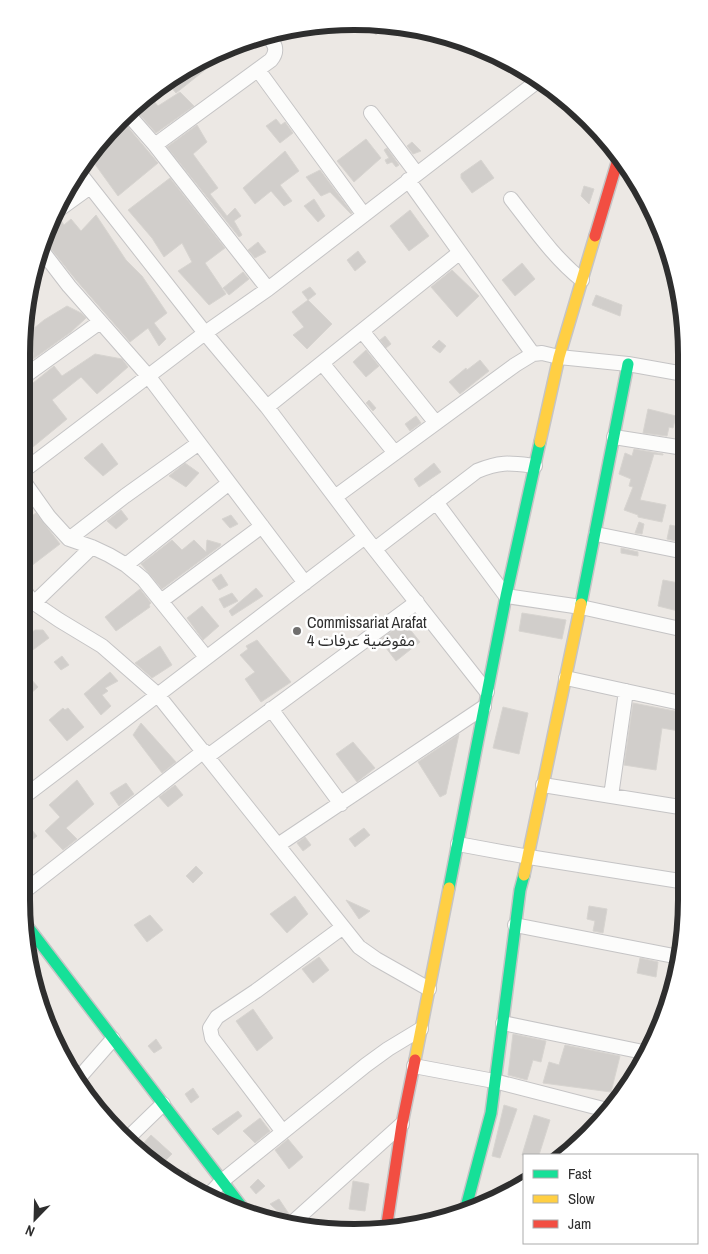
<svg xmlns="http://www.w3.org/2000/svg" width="708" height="1254" font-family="'Archivo Narrow','Noto Sans Arabic',sans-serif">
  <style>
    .building { fill: #d1cecb; stroke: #d7d4d0 }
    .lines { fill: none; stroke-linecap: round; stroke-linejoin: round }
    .street-casing { stroke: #c5c4c5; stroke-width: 16 }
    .fast-casing { stroke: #c5c4c5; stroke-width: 14 }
    .slow-casing { stroke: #c5c4c5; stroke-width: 14 }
    .jam-casing { stroke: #c5c4c5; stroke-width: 14 }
    .street { stroke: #fcfcfb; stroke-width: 14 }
    .fast { stroke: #16e098; stroke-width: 11 }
    .slow { stroke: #ffcf43; stroke-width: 11 }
    .jam { stroke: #f24e42; stroke-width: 11 }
    .poi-dot { fill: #706f6e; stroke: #fff; stroke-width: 2 }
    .labels { text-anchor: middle; stroke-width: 5; stroke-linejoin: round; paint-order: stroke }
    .poi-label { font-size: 16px; fill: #2e2e2e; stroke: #fff; text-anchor: start }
    .rim { fill: none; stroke: #2e2e2e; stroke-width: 6 }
  </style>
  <rect width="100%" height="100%" fill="#ece8e4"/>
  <path class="building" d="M363,23H376L386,24L376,35Z
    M203,58L210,66L176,93L166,81Z
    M180,92L194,106L156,133L133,107L148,94L158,106Z
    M121,119L158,163L118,196L89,156L104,134Z
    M276,119L281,125L285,122L293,133L280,143L266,126Z
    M197,125L207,142L193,154L218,188L210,194L227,216L235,208L241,216L234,221L242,235L239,237L167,147Z
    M366,139L381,158L354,182L337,161Z
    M412,142L421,151L413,154L407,146Z
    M387,148L399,165L396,167L392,162L387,164L385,160L389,158L384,150Z
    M285,151L299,171L280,185L292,201L284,206L271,191L255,204L243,188Z
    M481,160L494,178L472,193L461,178V174Z
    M320,170L352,213L351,214L330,192L321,196L306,177Z
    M170,178L225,248L205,263L226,294L209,305L178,271L192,262L182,243L164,257L152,238L128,210Z
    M584,186L594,189L589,204L581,196Z
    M314,199L325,216L318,222L304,206Z
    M410,210L429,236L409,251L390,226Z
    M96,215L126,260L142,276L167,313L154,323L166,339L159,346L148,328L130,342L76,280L43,239L51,221L55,222L60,219L64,225L71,219L81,231Z
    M258,242L266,252L255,258L248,250Z
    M358,251L366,262L355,271L347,260Z
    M522,263L535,279L515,296L502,280Z
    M452,270L479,296L457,317L431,287Z
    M243,272L249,279L229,295L223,288Z
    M310,287L316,294L308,300L332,324L307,349L293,335L304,327L292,312L308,300L302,292Z
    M596,295L622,305L620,316L592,305Z
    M67,306L81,313L86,318L71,332L29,362L22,354V338L44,320Z
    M385,336L391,344L386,348L380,340Z
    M439,340L446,346L440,353L432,347Z
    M366,350L379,366L366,377L353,362Z
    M95,354L122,359L128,367L97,394L81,377L52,400L67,419L22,456V392L54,366L62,376Z
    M480,360L489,371L460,394L449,382L466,368L467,370Z
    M369,400L376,408L373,411L366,403Z
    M648,409L676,416L673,428L669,427L667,436L643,433Z
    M416,416L421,423L410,431L405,424Z
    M102,443L118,464L103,476L84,458Z
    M634,449L663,454V455L654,454L640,500L666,505L662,522L638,517V515L624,510L633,487L629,486L631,479L619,474L625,453L632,456Z
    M185,463L199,473L186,487L169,476Z
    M434,463L441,472L419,487L414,479Z
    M121,510L128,519L116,529L107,521Z
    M36,513L60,544L22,573V523Z
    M231,515L238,524L230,528L222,519Z
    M639,522L644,524L642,534L635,533Z
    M670,525L685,528V543L667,539Z
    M172,540L182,550L194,540L206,552L207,540L221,544L220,546L162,589L141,564Z
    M621,548L638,552V556L621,553Z
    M221,574L228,585L219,590L212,580Z
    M663,580L684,584L678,611L658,606Z
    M256,588L263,596L232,616L229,611Z
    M140,589L151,603L149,605L150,607L116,631L105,617Z
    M232,593L238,601L224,608L219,599Z
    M202,606L219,626L203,640L187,618Z
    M522,613L566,620L562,639L519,631Z
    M404,622L420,642L396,661L380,640Z
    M35,630H43L49,638L22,658V640Z
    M257,640L291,682L261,702L245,679L255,672L240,655L248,649L246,646Z
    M160,646L172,665L152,678L135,663Z
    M62,656L69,665L61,670L54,662Z
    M22,669L38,687L22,701Z
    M110,672L118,681L105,688L108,691L102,695L111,706L101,715L84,694Z
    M633,703L685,713V732L662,728L656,770L624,765Z
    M503,707L528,713L519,754L493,748Z
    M63,708L65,710L68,708L84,727L67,741L49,720Z
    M141,723L176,762L162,773L133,735Z
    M459,734L446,794L440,797L418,762Z
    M353,742L375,768L357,782L336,754Z
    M77,780L94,804L66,828L77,839L63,850L45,831L60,817L49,805Z
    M126,783L134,794L119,806L110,793Z
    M175,785L183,795L168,807L159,797Z
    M21,817L37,836L21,849Z
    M364,828L370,835L355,847L349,839Z
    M305,837L311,845L303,851L297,843Z
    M196,866L203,873L193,883L186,876Z
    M295,896L308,914L287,933L270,914Z
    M346,900L370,911L359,919Z
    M589,906L607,909L603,933L593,931L595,921L587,919Z
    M150,915L163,930L147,942L134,925Z
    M319,957L329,970L313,983L302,969Z
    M640,958L658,962L656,977L637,973Z
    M253,1009L273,1038L257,1051L236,1021Z
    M513,1034L546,1041L541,1062L533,1060L527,1080L508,1075Z
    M156,1039L162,1048L154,1053L148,1046Z
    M565,1045L620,1056L611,1092L543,1083L549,1062L559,1065Z
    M193,1088L199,1097L191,1103L185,1094Z
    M504,1105L517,1109L500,1158L492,1156Z
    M238,1111L242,1116L218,1135L212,1129Z
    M534,1115L550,1120L539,1155H522Z
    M260,1118L270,1131L255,1143L243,1131Z
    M151,1135L172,1154L159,1167L139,1148Z
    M288,1139L303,1157L289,1169L275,1150Z
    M188,1172L195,1181L189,1186L185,1184L180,1178Z
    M258,1179L265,1186L256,1194L250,1187Z
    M353,1181L369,1184L365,1211L349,1209Z
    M279,1199L289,1214L285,1218L270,1204Z"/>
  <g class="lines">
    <g class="street-casing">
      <path id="street" d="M258,70L364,215
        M127,113L155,145L268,289
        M371,113L417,174
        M155,145L271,60C280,49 273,42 266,33
        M78,171L205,333L267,407L365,537L487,692
        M408,180L533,354
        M511,199C533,227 554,258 582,280
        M54,213L90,187
        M39,247L69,286L149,377L305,583
        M362,331L436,423
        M322,363L395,453
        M22,378L100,322
        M267,407L459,253
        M614,437L684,448
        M22,472L205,333L268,289L539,80
        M22,479L49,517L69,539L92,547L109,555L126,565L143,579L206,657
        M335,497L515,365L533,354L542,353L559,357L628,364L684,374
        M436,502L506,596L581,607L685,630
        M596,534L685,552
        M69,539L125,496L199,443
        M375,549L477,471C501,461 510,463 535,466
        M126,565L229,483
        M22,588L34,603L59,620L102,646L157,694L359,947L376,959L429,989
        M161,601L262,526
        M34,603L92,547
        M566,678L685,704
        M271,709L341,804
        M208,756L417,602
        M543,785L686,808
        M611,796L626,691
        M21,799L365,537
        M458,844L529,857L686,882
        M278,845L484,707
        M21,894L204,751
        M515,925L679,957
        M503,1023L648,1053
        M414,1066L494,1081L607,1110
        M78,1079L113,1039
        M283,1132L212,1038L210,1028L217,1017L256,991L343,927
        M128,1138L163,1104
        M209,1195L222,1181L366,1065L388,1049L421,1029
        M291,1224L402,1124"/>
    </g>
    <g class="fast-casing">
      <path id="fast" d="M581,604L628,364
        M449,888L506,596L540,442
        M25,923L245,1211
        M465,1211L491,1113L520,890L524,875"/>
    </g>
    <g class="slow-casing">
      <path id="slow" d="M540,442L559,357L595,236
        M524,875L581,604
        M415,1060L449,888"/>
    </g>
    <g class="jam-casing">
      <path id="jam" d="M595,236L619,156
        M386,1230L402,1124L415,1060"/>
    </g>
    <use href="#street" class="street"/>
    <use href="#fast" class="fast"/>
    <use href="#slow" class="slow"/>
    <use href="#jam" class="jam"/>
  </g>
  <circle class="poi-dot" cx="297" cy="631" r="5"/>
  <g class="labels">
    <g class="poi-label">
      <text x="307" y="628">Commissariat Arafat<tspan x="307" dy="18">4 مفوضية عرفات</tspan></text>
    </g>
  </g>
  <path d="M0 0H708V1254H0ZM354 30H354A324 324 0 0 1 678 354V900A324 324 0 0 1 354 1224H354A324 324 0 0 1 30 900V354A324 324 0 0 1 354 30Z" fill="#fff" fill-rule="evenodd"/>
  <path class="rim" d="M354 30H354A324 324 0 0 1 678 354V900A324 324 0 0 1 354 1224H354A324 324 0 0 1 30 900V354A324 324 0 0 1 354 30Z"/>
  <rect x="523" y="1154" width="175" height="90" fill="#ffffff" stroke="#ababab"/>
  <rect x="533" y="1170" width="25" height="8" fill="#16e098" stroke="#ababab"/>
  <text x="568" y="1179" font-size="15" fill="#2e2e2e">Fast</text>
  <rect x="533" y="1195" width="25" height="8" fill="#ffcf43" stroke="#ababab"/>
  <text x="568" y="1204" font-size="15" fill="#2e2e2e">Slow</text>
  <rect x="533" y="1220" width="25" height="8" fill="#f24e42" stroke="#ababab"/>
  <text x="568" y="1229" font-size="15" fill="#2e2e2e">Jam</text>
  <g transform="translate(35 1219) rotate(203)" stroke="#ffffff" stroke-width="4" paint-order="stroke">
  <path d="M0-4L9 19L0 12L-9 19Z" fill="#2e2e2e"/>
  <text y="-8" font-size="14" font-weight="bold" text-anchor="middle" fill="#2e2e2e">N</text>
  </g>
</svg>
